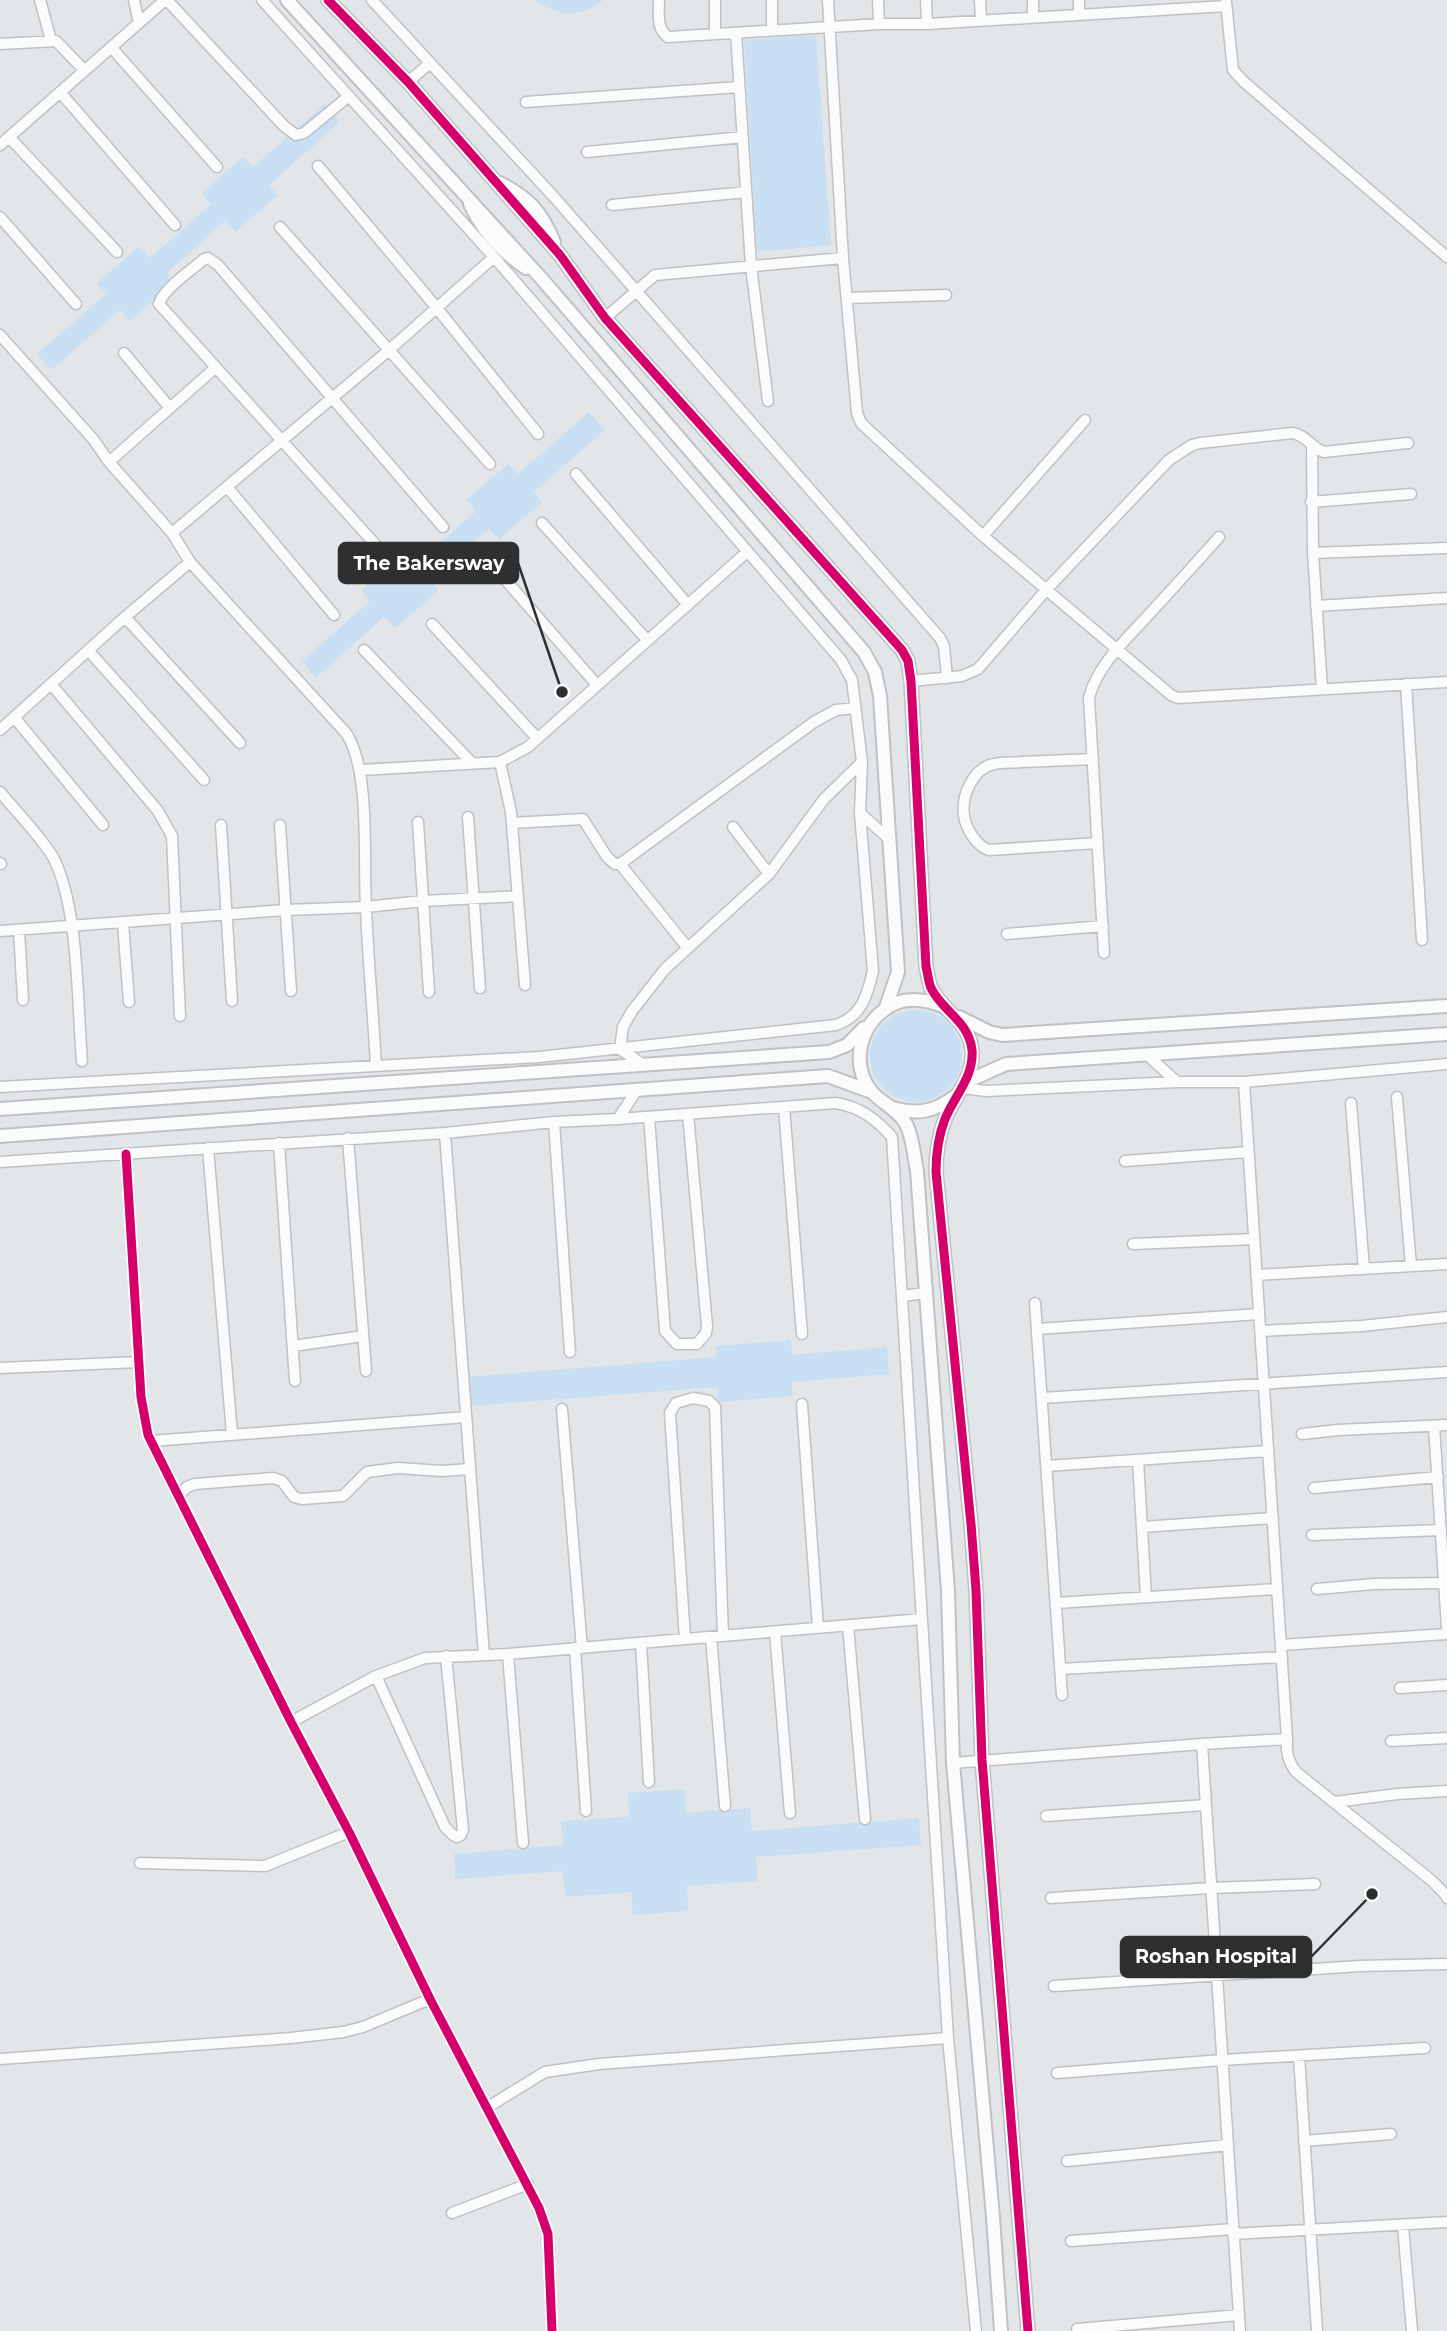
<svg xmlns="http://www.w3.org/2000/svg" width="1447" height="2331" font-family="Montserrat,sans-serif">
  <style>
    .green { fill: #c8dff4 }
    .lines { fill: none; stroke-linecap: round; stroke-linejoin: round }
    .minor-casing { stroke: #bfc1c4; stroke-width: 13 }
    .tertiary-casing { stroke: #bfc1c4; stroke-width: 16 }
    .minor { stroke: #fbfbfc; stroke-width: 10 }
    .tertiary { stroke: #fbfbfc; stroke-width: 12 }
    .cycleway-casing { stroke: #fff; stroke-width: 13 }
    .cycleway { stroke: #d6006c; stroke-width: 9 }
    .leader { fill: none; stroke: #2d2f31; stroke-width: 2.5 }
    .callout-dot { fill: #2d2f31; stroke: #fff; stroke-width: 2.5 }
    .callout { fill: #2d2f31; stroke: #2d2f31; stroke-width: 2.5 }
    .callout-label { font-size: 19px; text-anchor: middle; font-weight: bold; fill: #fff }
  </style>
  <rect width="100%" height="100%" fill="#e3e6e9"/>
  <path class="green" d="M534,0H603C580,19 558,16 534,0Z
    M816,35L831,245L757,252L744,40Z
    M325,104L340,122L269,185L278,195L235,232L225,221L167,273L174,282L130,321L120,310L51,370L37,354L106,294L97,283L139,246L150,258L211,204L202,193L243,157L253,167Z
    M589,412L605,430L534,492L542,502L499,539L489,529L431,580L439,590L395,628L384,617L316,678L302,661L370,601L361,590L404,553L415,565L476,511L466,500L508,464L518,474Z
    M870 1056a46 46 0 1 1 92 0a46 46 0 1 1-92 0Z
    M791,1340L792,1355L887,1347L889,1374L792,1382V1396L719,1402L717,1387L468,1406L466,1377L716,1357V1346Z
    M685,1789L686,1813L750,1808L752,1831L919,1818L921,1845L756,1857L757,1881L687,1886L688,1911L633,1915L631,1892L565,1897L563,1871L455,1879L454,1854L563,1845L561,1821L629,1817L628,1793Z"/>
  <g class="lines">
    <g class="minor-casing">
      <path id="minor" d="M40,0L51,40
        M134,0L139,23
        M167,0L284,126L296,135L304,133L349,96
        M372,0L554,197L940,638L944,646L947,678
        M659,0C659,13 656,29 668,37L879,24H927L1226,6
        M715,0V34
        M772,0V29
        M828,0L843,258L857,413L861,423L983,536L1171,695L1178,698L1447,682
        M878,0L879,24
        M926,0L927,24
        M980,0L981,20
        M1033,0V17
        M1226,2L1233,70L1243,81L1447,257
        M1079,15V0
        M736,33L751,266L768,401
        M0,44L56,41L84,70
        M111,47L217,167
        M408,82L430,63
        M60,92L175,225
        M526,102L739,87
        M9,137L117,252
        M0,145L165,0
        M587,152L743,137
        M318,166L436,307L538,434
        M612,205L746,192
        M0,217L76,304
        M280,227L490,464
        M847,298L946,295
        M605,318L655,275L843,258
        M0,335L93,439L109,462L172,533L190,562L346,733C371,770 363,861 366,908C368,960 373,1012 376,1065
        M124,353L170,408
        M1312,447L1313,553L1322,689
        M109,462L215,368
        M576,474L688,605
        M228,488L334,615
        M1311,502L1411,494
        M542,523L647,640
        M172,533L388,351L494,257
        M983,536L1085,420
        M383,553L159,304C163,289 192,270 204,259L208,258L218,265L443,527
        M482,553L597,685
        M1313,553L1447,548
        M1316,606L1447,598
        M125,617L240,743
        M432,624L537,738
        M88,650L204,780
        M364,650L471,762
        M911,681L962,676L978,669L1046,590L1169,460L1192,445L1200,443L1292,433C1305,434 1312,448 1324,452L1408,443
        M51,684L158,811L172,836L180,1016
        M1406,684L1422,940
        M14,717L103,825
        M0,730L125,617L190,562
        M1093,759C1069,760 1045,761 1022,762C1013,763 1003,762 994,764C973,768 961,796 964,816C966,828 976,846 989,850L1098,843
        M500,762L511,812L525,985
        M361,770L500,762L528,747L747,552
        M0,792C15,810 44,840 54,859C79,910 77,1002 82,1061
        M860,813L889,839
        M468,817L480,988
        M418,822L429,992
        M512,823L583,819L607,857L615,864H620L814,722L836,710L855,708
        M221,825L232,1001
        M280,825L291,991
        M733,827L769,874
        M0,863L1,864
        M620,864L687,947
        M123,923L129,1002
        M19,930L23,1000
        M0,931L286,910L366,907L423,901L518,896
        M1007,934L1103,926
        M1104,953L1089,698C1097,664 1130,636 1153,610C1175,586 1197,562 1219,537
        M1146,1054L1177,1082
        M642,1064L620,1049L623,1027L632,1011L665,969L769,874L824,799L862,762
        M1244,1082L1287,1739C1286,1753 1288,1761 1296,1772L1431,1880L1444,1893L1447,1898
        M0,1087L539,1057L836,1025C862,1016 867,996 873,971L860,813L862,762L852,680L841,660L494,257L262,0
        M963,1088L986,1091L1177,1082H1244L1447,1064
        M1397,1097L1411,1266
        M1351,1103L1364,1269
        M784,1107L802,1334
        M649,1117L665,1331L677,1344H697L706,1333L707,1326L688,1114
        M618,1119L636,1091
        M554,1122L570,1352
        M445,1133L484,1655
        M348,1138L366,1371
        M279,1143L295,1381
        M208,1148L232,1434
        M126,1154L141,1397L148,1435L291,1722L349,1832L430,1999L539,2208L548,2234L552,2331
        M1125,1161L1248,1152
        M0,1162L445,1133L554,1122L618,1119L836,1103C860,1107 876,1119 892,1137L948,2038L976,2331
        M1133,1244L1254,1239
        M1256,1275L1447,1264
        M902,1296L926,1293
        M1035,1303L1062,1695
        M1037,1329L1259,1314
        M1261,1331L1362,1326L1447,1317
        M293,1346L363,1336
        M0,1368L139,1362
        M1042,1398L1447,1372
        M802,1404L818,1628
        M562,1409L582,1648
        M1434,1426L1447,1628
        M1302,1434L1338,1430L1447,1425
        M151,1441L466,1417
        M1138,1460L1146,1597
        M1046,1466L1268,1451
        M1314,1488L1438,1477
        M178,1496L187,1487L195,1484L273,1478L282,1481L294,1497L302,1499L343,1496L367,1472L398,1468L442,1471L470,1469
        M1142,1527L1273,1518
        M1312,1535L1441,1530
        M1317,1589L1374,1584L1444,1583
        M1056,1603L1277,1589
        M848,1626L865,1819
        M775,1632L790,1813
        M711,1637L725,1806
        M685,1639L670,1413L676,1403L693,1398L709,1401L715,1407L723,1636
        M641,1643L649,1782
        M1281,1645L1447,1634
        M575,1648L586,1811
        M508,1654L523,1843
        M1060,1669L1282,1657
        M376,1676L445,1827L453,1835L457,1837L461,1835L463,1830L446,1656
        M1400,1688L1447,1685
        M291,1722L376,1676L425,1658L508,1654L922,1619
        M1391,1741L1447,1738
        M1202,1744L1240,2331
        M953,1763L1202,1744L1287,1739
        M1335,1802L1397,1794L1447,1791
        M1046,1816L1206,1805
        M140,1863L265,1866L349,1832
        M1051,1898L1211,1888L1315,1884
        M1054,1986L1360,1966L1447,1964
        M1299,2056L1317,2331
        M0,2059L291,2038L343,2032L363,2027L430,1999
        M1057,2073L1222,2060L1425,2048
        M488,2107L545,2072L599,2064L948,2038
        M1304,2141L1391,2134
        M1067,2161L1228,2145
        M452,2213L528,2184
        M1403,2226L1412,2331
        M1233,2234L1447,2222
        M1071,2241L1233,2229
        M1077,2329L1239,2315"/>
    </g>
    <g class="tertiary-casing">
      <path id="tertiary" d="M287,0L541,278L864,652L875,672L880,696L898,972L886,1007
        M328,0L408,82L560,255L605,318L902,650L908,661L911,681L926,967C928,973 928,981 931,988C942,1011 969,1021 972,1050C974,1077 955,1095 945,1119C938,1137 936,1153 936,1172L971,1524L976,1590L982,1760L1028,2331
        M500,183C529,198 541,211 554,242
        M470,204C482,230 502,252 526,268
        M945,1007C925,999 903,995 884,1010C859,1029 851,1065 871,1091C881,1103 898,1109 906,1124C913,1137 914,1157 917,1171L948,1591L953,1763L993,2217L1001,2331
        M959,1017L989,1032L1002,1035L1447,1006
        M966,1082L1006,1064L1447,1034
        M893,1108C919,1115 934,1112 957,1095
        M0,1109L829,1052L847,1045L864,1028
        M0,1136L828,1076L872,1092"/>
    </g>
    <use href="#minor" class="minor"/>
    <use href="#tertiary" class="tertiary"/>
    <g class="cycleway-casing">
      <path id="cycleway" d="M328,0L408,82L560,255L605,318L902,650L908,661L911,681L926,967C928,973 928,981 931,988C942,1011 969,1021 972,1050C974,1077 955,1095 945,1119C938,1137 936,1153 936,1172L971,1524L976,1590L982,1760L1028,2331
        M126,1154L141,1397L148,1435L291,1722L349,1832L430,1999L539,2208L548,2234L552,2331"/>
    </g>
    <use href="#cycleway" class="cycleway"/>
  </g>
  <path class="leader" d="M562 692L518 563M1372 1894L1311 1957"/>
  <g class="callout-dot">
    <circle cx="562" cy="692" r="7"/>
    <circle cx="1372" cy="1894" r="7"/>
  </g>
  <g class="callout">
    <rect x="339" y="543" width="179" height="40" rx="7"/>
    <rect x="1121" y="1937" width="190" height="40" rx="7"/>
  </g>
  <g class="callout-label">
    <text x="429" y="570">The Bakersway</text>
    <text x="1216" y="1963">Roshan Hospital</text>
  </g>
</svg>
